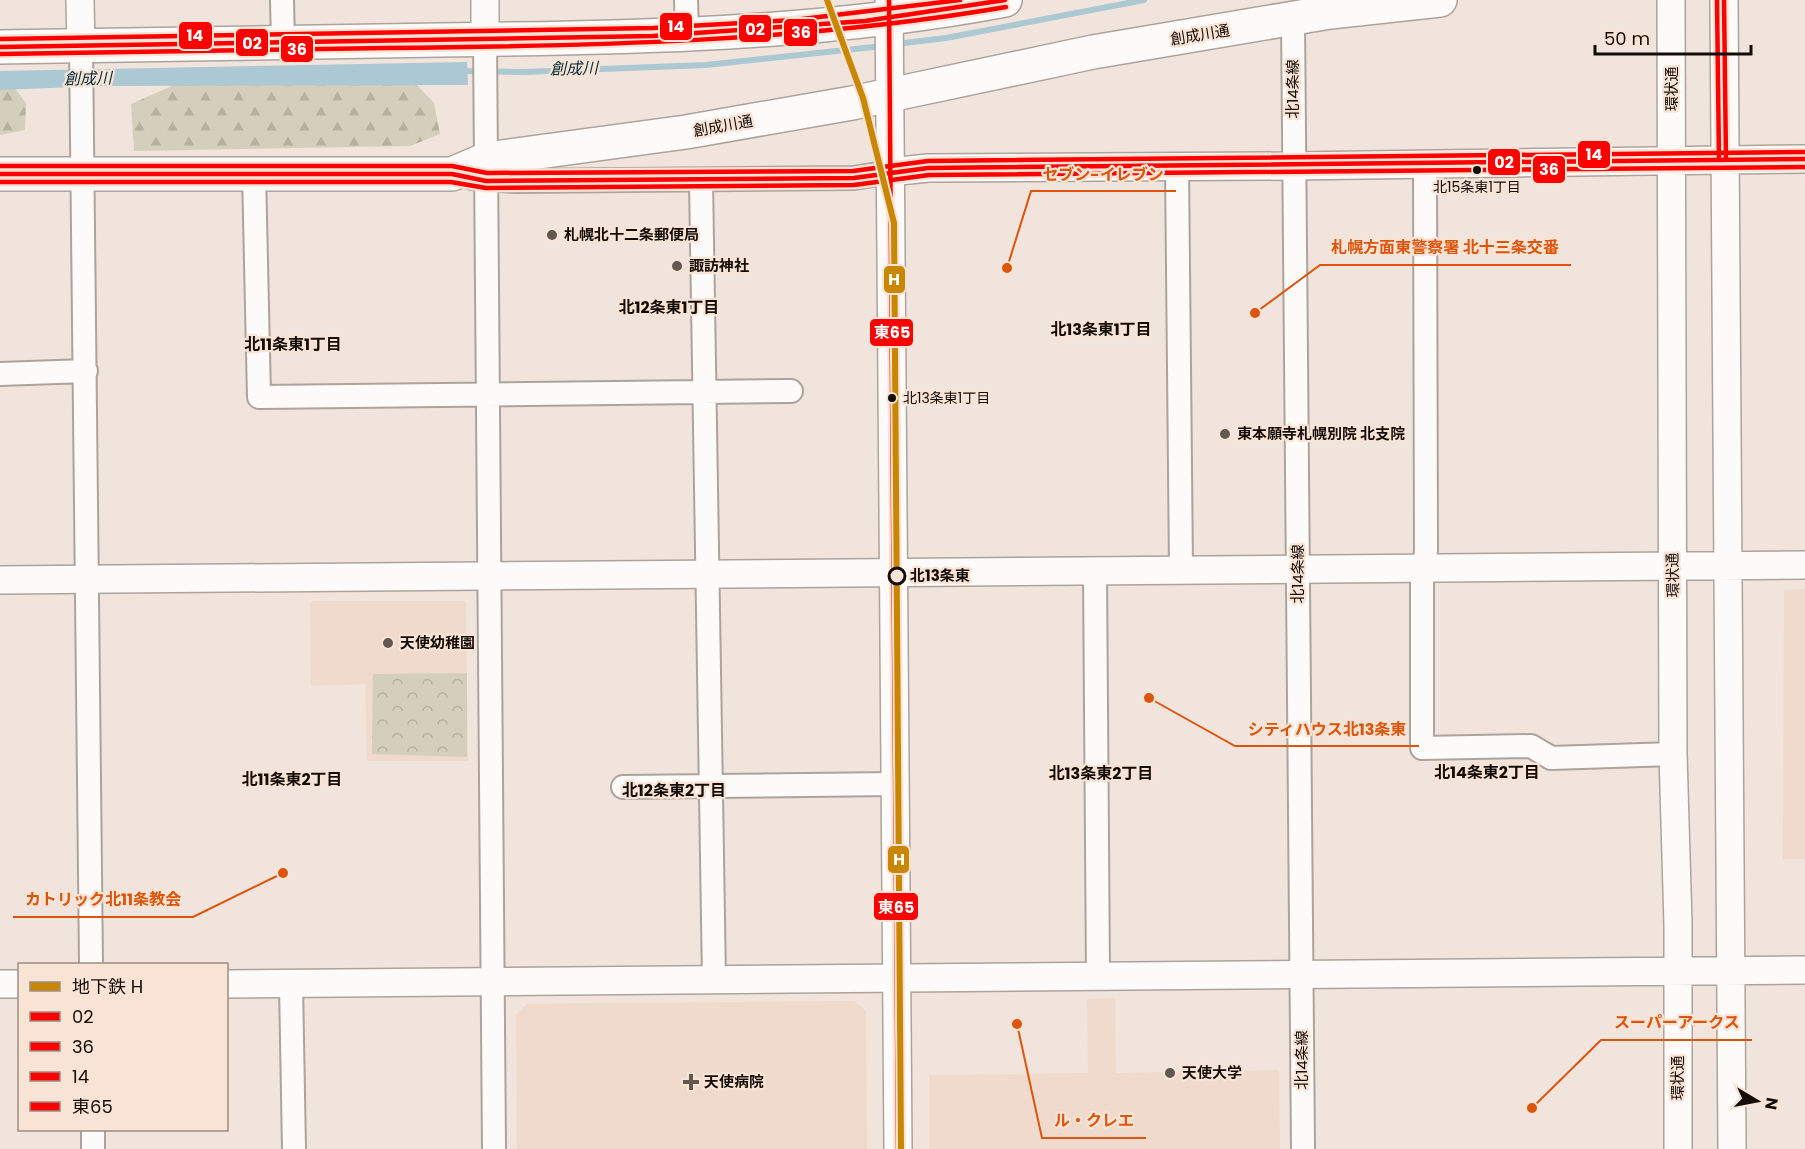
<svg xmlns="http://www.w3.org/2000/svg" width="1805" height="1149" font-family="Poppins,'Noto Sans JP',sans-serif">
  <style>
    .built { fill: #efdacc }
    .forest { fill: url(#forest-firs) }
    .park { fill: url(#park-crowns) }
    .water { fill: #acc8d2 }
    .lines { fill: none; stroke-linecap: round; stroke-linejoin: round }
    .stream { stroke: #acc8d2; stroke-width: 6 }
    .minor-casing { stroke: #aca39c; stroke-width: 26 }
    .tertiary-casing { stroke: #aca39c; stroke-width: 30 }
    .trunk-casing { stroke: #aca39c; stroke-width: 36 }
    .minor { stroke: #fdfbfa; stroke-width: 22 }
    .tertiary { stroke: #fdfbfa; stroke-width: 27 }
    .trunk { stroke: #fdfbfa; stroke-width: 33 }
    .bus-1-casing { stroke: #f9e3d4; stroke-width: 9 }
    .bus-2-casing { stroke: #f9e3d4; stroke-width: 9 }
    .bus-3-casing { stroke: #f9e3d4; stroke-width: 9 }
    .bus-4-casing { stroke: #f9e3d4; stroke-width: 9 }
    .bus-1 { stroke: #f00; stroke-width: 4.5 }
    .bus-2 { stroke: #f00; stroke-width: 4.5 }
    .bus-3 { stroke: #f00; stroke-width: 4.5 }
    .bus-4 { stroke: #f00; stroke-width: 4.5 }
    .metro-1-casing { stroke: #f9e3d4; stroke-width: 10 }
    .metro-1 { stroke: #c98701; stroke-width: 6 }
    .bus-dot { fill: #130c07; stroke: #f9e3d4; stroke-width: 2 }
    .poi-dot { fill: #615852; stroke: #f9e3d4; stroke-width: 2 }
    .stop-dot { fill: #f9e3d4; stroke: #130c07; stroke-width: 3 }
    .labels { text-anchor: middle; stroke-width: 4.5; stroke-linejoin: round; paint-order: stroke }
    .bus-label { font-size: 14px; fill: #130c07; stroke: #f9e3d4 }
    .street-label { font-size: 15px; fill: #130c07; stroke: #f9e3d4 }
    .poi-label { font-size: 15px; font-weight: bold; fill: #130c07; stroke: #f9e3d4; text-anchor: start }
    .stop-label { font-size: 15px; font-weight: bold; fill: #130c07; stroke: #f9e3d4; text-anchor: start }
    .water-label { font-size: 16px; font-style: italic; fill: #032f3c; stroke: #f9e3d4 }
    .neighbourhood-label { font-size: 16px; font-weight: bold; fill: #130c07; stroke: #f9e3d4 }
    .leader { fill: none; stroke: #dd550c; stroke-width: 2 }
    .callout-dot { fill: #dd550c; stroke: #f9e3d4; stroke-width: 2 }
    .callout-label { font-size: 16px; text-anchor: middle; font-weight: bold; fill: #dd550c; stroke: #f9e3d4; stroke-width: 4.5; stroke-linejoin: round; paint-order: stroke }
    .line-badge { stroke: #f9e3d4; stroke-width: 2 }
    .badge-label { font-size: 16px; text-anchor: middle; font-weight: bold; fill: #fff }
  </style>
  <defs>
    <pattern id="forest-firs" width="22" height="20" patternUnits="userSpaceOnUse" patternTransform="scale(1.5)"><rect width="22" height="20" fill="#d3cfbc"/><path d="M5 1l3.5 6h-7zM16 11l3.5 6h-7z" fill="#b4b1a0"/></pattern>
    <pattern id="park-crowns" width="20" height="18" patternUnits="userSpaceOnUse" patternTransform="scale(1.5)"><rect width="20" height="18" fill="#d3cfbc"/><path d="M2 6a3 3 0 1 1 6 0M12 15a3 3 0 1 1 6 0" fill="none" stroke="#b4b1a0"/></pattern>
  </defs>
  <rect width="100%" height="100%" fill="#f1e4dc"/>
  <path class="built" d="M1805,589V859H1783L1784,590Z
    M310,601H466L468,761H367L365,684L311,686Z
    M1115,998L1116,1073L1279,1070L1280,1149H929V1075L1088,1073L1087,999Z
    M854,1001L866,1011L867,1149H517L516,1015L527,1004Z"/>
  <path class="forest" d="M181,82L415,83L434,103L440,134L410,146L134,151L131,104Z
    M0,87H14L26,103L25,130L0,135Z"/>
  <path class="park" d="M467,673V757L372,754L373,674Z"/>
  <path class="water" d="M467,62L468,85L101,86L0,90V71Z"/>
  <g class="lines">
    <path class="stream" d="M896,44L946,38L1144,0
      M460,71L524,72L706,65L883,46"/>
    <g class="minor-casing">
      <path id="minor" d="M282,0L283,43
        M686,0L687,33
        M1293,19L1303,1149
        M485,40L494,1149
        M81,46L91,964
        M1425,164L1426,551L1422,580V748L1531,746L1551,758L1673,754
        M1177,166L1181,569
        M254,172L259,397L791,391
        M472,178L515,181L854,178L890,172
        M701,180L714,979
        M0,374L86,371
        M1095,571L1098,975
        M623,787L895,784
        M291,984L294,1149
        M93,1130V1149"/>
    </g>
    <g class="tertiary-casing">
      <path id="tertiary" d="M80,0L81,46
        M485,0V40
        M889,0L898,1149
        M1671,0L1673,754L1678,924V1149
        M1724,0L1732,1149
        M890,172L928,168L1294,166L1805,159
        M0,580L1805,565
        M0,984H20
        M226,984L1805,970"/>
    </g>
    <g class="trunk-casing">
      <path id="trunk" d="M0,47C147,45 294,41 440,40C629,38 820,35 1005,0
        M0,174H452L487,159L686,132L852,103L1093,52L1330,12L1440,0"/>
    </g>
    <use href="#minor" class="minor"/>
    <use href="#tertiary" class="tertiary"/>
    <use href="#trunk" class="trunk"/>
    <g class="bus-1-casing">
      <path id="bus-1" d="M1724,0L1726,160
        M0,47L653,36L865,21L1005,0
        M0,174H452L486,181L854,178L928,168L1805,159"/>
    </g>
    <g class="bus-2-casing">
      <path id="bus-2" d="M1717,0L1719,160
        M0,54C128,53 257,49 385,48C594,46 800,42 1006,7
        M0,182H451L486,188L854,185L929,175L1805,167"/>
    </g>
    <g class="bus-3-casing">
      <path id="bus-3" d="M0,39L653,28L794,20L960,0
        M0,166H452L487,173L853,171L928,161L1805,152"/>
    </g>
    <g class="bus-4-casing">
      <path id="bus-4" d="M889,0L898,1149"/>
    </g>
    <use href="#bus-1" class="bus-1"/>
    <use href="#bus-2" class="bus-2"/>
    <use href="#bus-3" class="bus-3"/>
    <use href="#bus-4" class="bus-4"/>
    <g class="metro-1-casing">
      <path id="metro-1" d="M827,0L863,98L894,223L901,1149"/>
    </g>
    <use href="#metro-1" class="metro-1"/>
  </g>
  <g class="bus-dot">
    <circle cx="1477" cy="170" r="5"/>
    <circle cx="892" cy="398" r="5"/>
  </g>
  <g class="poi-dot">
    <circle cx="552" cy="235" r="6"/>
    <circle cx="677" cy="266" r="6"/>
    <circle cx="1225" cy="434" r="6"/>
    <circle cx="388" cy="643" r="6"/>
    <circle cx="1170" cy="1073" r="6"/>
    <path d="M688 1073h6v6h6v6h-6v6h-6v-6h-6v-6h6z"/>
  </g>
  <circle class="stop-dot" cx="897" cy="576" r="8"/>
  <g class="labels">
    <g class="bus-label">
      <text x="1477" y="192">北15条東1丁目</text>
      <text x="903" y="403" text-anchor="start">北13条東1丁目</text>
    </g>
    <g class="street-label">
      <text transform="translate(1200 35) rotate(-9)" y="5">創成川通</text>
      <text transform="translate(1293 89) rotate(-90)" y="5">北14条線</text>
      <text transform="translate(1672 89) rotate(-90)" y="5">環状通</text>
      <text transform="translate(723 126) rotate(-10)" y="5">創成川通</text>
      <text transform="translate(1298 574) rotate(-90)" y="5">北14条線</text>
      <text transform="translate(1673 575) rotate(-91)" y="5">環状通</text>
      <text transform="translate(1302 1060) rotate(-90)" y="5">北14条線</text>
      <text transform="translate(1678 1078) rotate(-90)" y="5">環状通</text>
    </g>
    <g class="poi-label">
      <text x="564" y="240">札幌北十二条郵便局</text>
      <text x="689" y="271">諏訪神社</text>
      <text x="1237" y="439">東本願寺札幌別院 北支院</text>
      <text x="400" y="648">天使幼稚園</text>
      <text x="1182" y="1078">天使大学</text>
      <text x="704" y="1087">天使病院</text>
    </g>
    <g class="stop-label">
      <text x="910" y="581">北13条東</text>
    </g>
    <g class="water-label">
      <text transform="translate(574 68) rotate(-1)" y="6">創成川</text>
      <text transform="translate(88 78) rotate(-1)" y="6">創成川</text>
    </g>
    <g class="neighbourhood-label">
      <text x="669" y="313">北12条東1丁目</text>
      <text x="1101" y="335">北13条東1丁目</text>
      <text x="293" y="350">北11条東1丁目</text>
      <text x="1487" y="778">北14条東2丁目</text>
      <text x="1101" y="779">北13条東2丁目</text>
      <text x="292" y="785">北11条東2丁目</text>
      <text x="674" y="796">北12条東2丁目</text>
    </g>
  </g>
  <path class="leader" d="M1007 268L1031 191H1176M1255 313L1320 265H1571M1149 698L1235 746H1419M283 873L193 917H13M1532 1108L1601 1040H1752M1017 1024L1042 1138H1146"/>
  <g class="callout-dot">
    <circle cx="1007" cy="268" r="6"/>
    <circle cx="1255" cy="313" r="6"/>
    <circle cx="1149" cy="698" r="6"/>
    <circle cx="283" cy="873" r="6"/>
    <circle cx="1532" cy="1108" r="6"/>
    <circle cx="1017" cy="1024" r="6"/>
  </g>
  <g class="callout-label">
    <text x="1103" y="180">セブン-イレブン</text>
    <text x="1445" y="253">札幌方面東警察署 北十三条交番</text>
    <text x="1327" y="735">シティハウス北13条東</text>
    <text x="103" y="905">カトリック北11条教会</text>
    <text x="1677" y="1028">スーパーアークス</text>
    <text x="1094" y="1126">ル・クレエ</text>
  </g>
  <g class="line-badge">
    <rect x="659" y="12" width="34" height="29" rx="6" fill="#f00"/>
    <rect x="738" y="14" width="34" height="29" rx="6" fill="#f00"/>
    <rect x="783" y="18" width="35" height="29" rx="6" fill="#f00"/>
    <rect x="178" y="21" width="35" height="29" rx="6" fill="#f00"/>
    <rect x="235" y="28" width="34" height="29" rx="6" fill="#f00"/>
    <rect x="280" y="35" width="34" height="28" rx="6" fill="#f00"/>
    <rect x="1577" y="140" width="34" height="29" rx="6" fill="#f00"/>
    <rect x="1487" y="148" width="34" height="28" rx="6" fill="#f00"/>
    <rect x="1532" y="155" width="34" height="29" rx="6" fill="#f00"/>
    <rect x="883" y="265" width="23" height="29" rx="6" fill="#c98701"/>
    <rect x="869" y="318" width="45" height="29" rx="6" fill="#f00"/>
    <rect x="887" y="845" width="23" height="29" rx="6" fill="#c98701"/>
    <rect x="873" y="892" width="46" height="29" rx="6" fill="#f00"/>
  </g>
  <g class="badge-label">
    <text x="676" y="32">14</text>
    <text x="755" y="35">02</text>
    <text x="801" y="38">36</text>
    <text x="195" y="41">14</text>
    <text x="252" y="49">02</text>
    <text x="297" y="55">36</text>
    <text x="1594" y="160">14</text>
    <text x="1504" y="168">02</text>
    <text x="1549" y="175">36</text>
    <text x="894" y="285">H</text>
    <text x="892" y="338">東65</text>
    <text x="899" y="865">H</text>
    <text x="896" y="913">東65</text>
  </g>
  <rect x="18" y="963" width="210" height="168" fill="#f9e3d4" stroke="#9d8d82" stroke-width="1.5"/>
  <rect x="30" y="982" width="30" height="9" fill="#c98701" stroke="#9d8d82" stroke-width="1.5"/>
  <text x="72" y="993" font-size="18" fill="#130c07">地下鉄 H</text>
  <rect x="30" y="1012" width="30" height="9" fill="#ff0000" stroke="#9d8d82" stroke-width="1.5"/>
  <text x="72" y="1023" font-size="18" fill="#130c07">02</text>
  <rect x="30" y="1042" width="30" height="9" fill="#ff0000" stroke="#9d8d82" stroke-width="1.5"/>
  <text x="72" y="1053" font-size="18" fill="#130c07">36</text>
  <rect x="30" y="1072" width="30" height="9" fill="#ff0000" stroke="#9d8d82" stroke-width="1.5"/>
  <text x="72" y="1083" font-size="18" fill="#130c07">14</text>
  <rect x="30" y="1102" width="30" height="9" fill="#ff0000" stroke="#9d8d82" stroke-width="1.5"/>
  <text x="72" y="1113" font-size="18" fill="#130c07">東65</text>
  <g transform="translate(1757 1101) rotate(100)" stroke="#f9e3d4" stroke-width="4.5" paint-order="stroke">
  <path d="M0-4.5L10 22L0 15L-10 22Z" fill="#130c07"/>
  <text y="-9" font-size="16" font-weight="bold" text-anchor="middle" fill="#130c07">N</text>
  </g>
  <path d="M1595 45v9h156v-9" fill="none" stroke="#130c07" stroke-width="3"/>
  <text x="1604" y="45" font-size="18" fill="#130c07" stroke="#f9e3d4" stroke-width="4.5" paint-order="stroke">50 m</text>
</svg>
